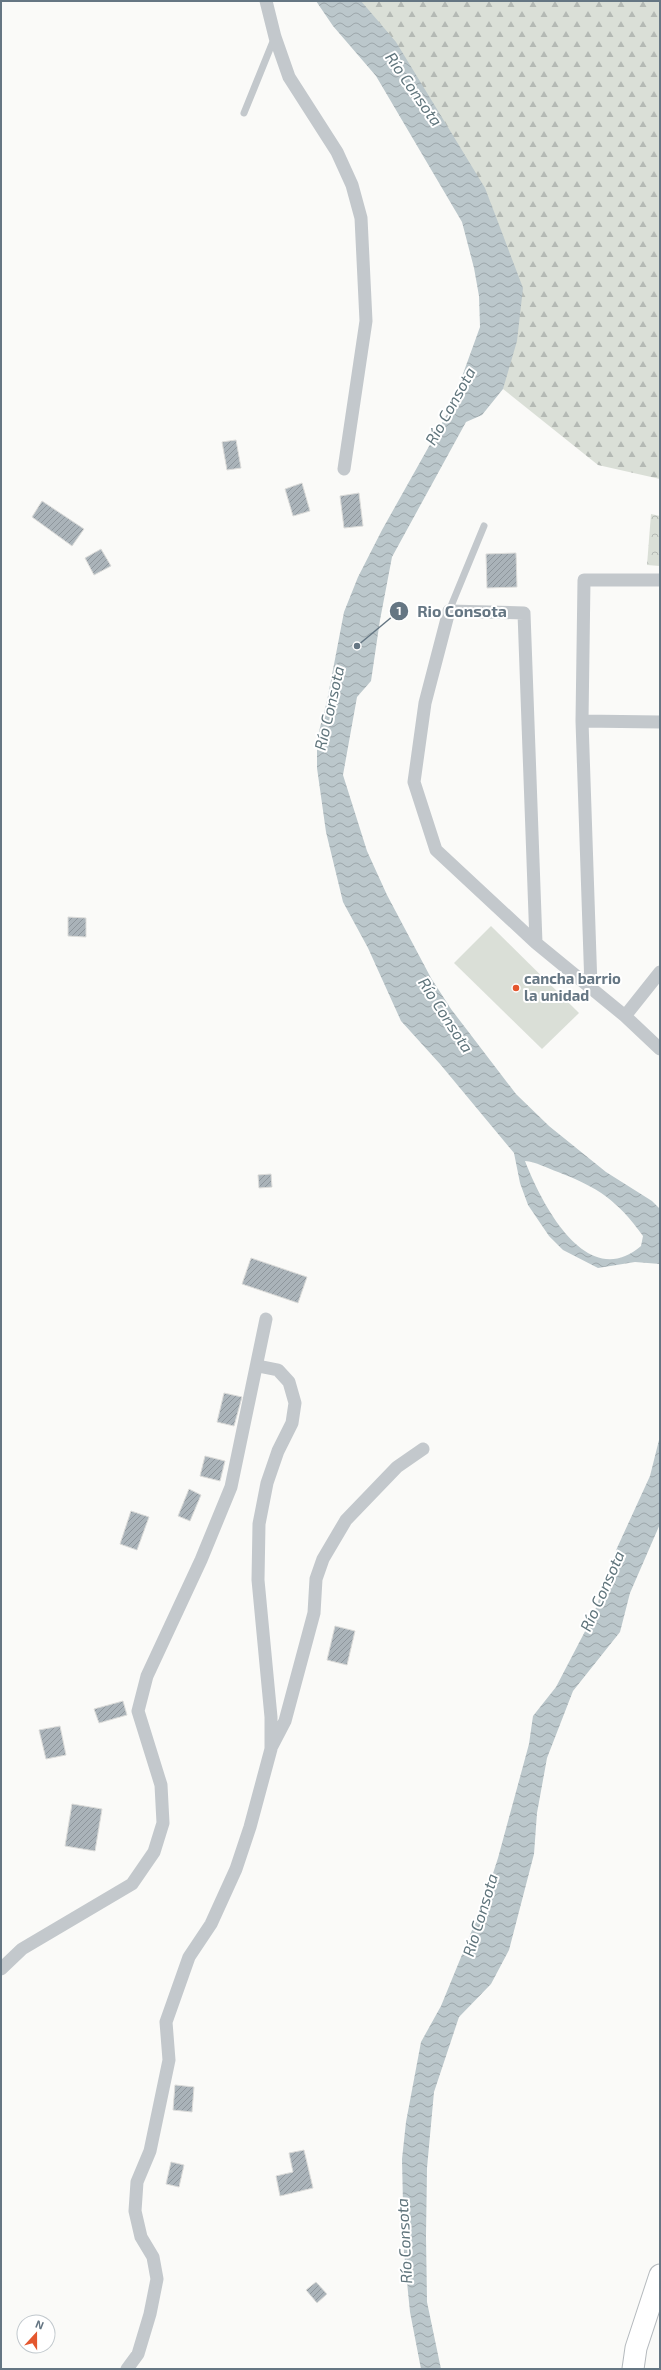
<svg xmlns="http://www.w3.org/2000/svg" width="661" height="2370" font-family="'Exo 2',sans-serif">
  <style>
    .green { fill: #dadfd7 }
    .forest { fill: url(#forest-firs) }
    .park { fill: url(#park-crowns) }
    .water { fill: url(#water-waves); fill-rule: evenodd }
    .building { fill: url(#building-hatch); stroke: #dcdcda }
    .lines { fill: none; stroke-linecap: round; stroke-linejoin: round }
    .primary-casing { stroke: #b5babe; stroke-width: 23 }
    .service { stroke: #c3c8cc; stroke-width: 7 }
    .minor { stroke: #c3c8cc; stroke-width: 13 }
    .primary { stroke: #fff; stroke-width: 21 }
    .poi-dot { fill: #e4572e; stroke: #fff; stroke-width: 1.5 }
    .labels { text-anchor: middle; stroke-width: 4; stroke-linejoin: round; paint-order: stroke }
    .poi-label { font-size: 15px; font-weight: bold; fill: #657683; stroke: #fff; text-anchor: start }
    .water-label { font-size: 16px; font-style: italic; fill: #60757c; stroke: #fff }
    .leader { fill: none; stroke: #657683; stroke-width: 1.5 }
    .callout-dot { fill: #657683; stroke: #fff; stroke-width: 1.5 }
    .mark-label { font-size: 12px; text-anchor: middle; font-weight: bold; fill: #fff }
    .callout-label { font-size: 16px; text-anchor: middle; font-weight: bold; fill: #657683; stroke: #fff; stroke-width: 4; stroke-linejoin: round; paint-order: stroke }
  </style>
  <defs>
    <pattern id="forest-firs" width="22" height="20" patternUnits="userSpaceOnUse"><rect width="22" height="20" fill="#dadfd7"/><path d="M5 1l3.5 6h-7zM16 11l3.5 6h-7z" fill="#b4b9b4"/></pattern>
    <pattern id="park-crowns" width="20" height="18" patternUnits="userSpaceOnUse"><rect width="20" height="18" fill="#dadfd7"/><path d="M2 6a3 3 0 1 1 6 0M12 15a3 3 0 1 1 6 0" fill="none" stroke="#b4b9b4"/></pattern>
    <pattern id="water-waves" width="16" height="10" patternUnits="userSpaceOnUse"><rect width="16" height="10" fill="#bbc7cb"/><path d="M0 5q4-4 8 0t8 0" fill="none" stroke="#9ca6aa"/></pattern>
    <pattern id="building-hatch" width="6" height="6" patternUnits="userSpaceOnUse"><rect width="6" height="6" fill="#aab3b9"/><path d="M-1 1l2-2M0 6l6-6M5 7l2-2" fill="none" stroke="#8e969c"/></pattern>
  </defs>
  <rect width="100%" height="100%" fill="#fafaf8"/>
  <path class="green" d="M491,926L579,1013L542,1049L454,963Z"/>
  <path class="forest" d="M361,1H660V479L598,465L503,389L510,254Z"/>
  <path class="park" d="M651,514L660,516V566L647,565Z"/>
  <path class="water" d="M316,1H361L396,42L485,188L523,288L517,341L503,389L482,415L466,422L392,557L380,620L371,681L357,697L343,775L367,851L387,895L431,978L451,1009L516,1094L549,1126L606,1172L652,1201L660,1209V1264L635,1262L598,1268L563,1250L549,1236L528,1205L520,1183L514,1153L440,1064L401,1021L368,948L343,902L326,832L317,768V739L327,701L344,612L358,577L382,530L451,407L480,327L479,296L474,268L462,222L376,76L333,26ZM525,1161C536,1162 547,1168 558,1172C599,1188 617,1200 643,1236L641,1246C586,1293 541,1202 525,1161Z
    M660,1436V1524L630,1593L620,1632L573,1691L547,1758L537,1813L534,1854L509,1950L491,1984L459,2017L434,2092L427,2168L426,2236L427,2302L441,2369H421L410,2312L404,2252L402,2159L406,2122L421,2042L441,2006L484,1901L498,1858L529,1744L533,1716L556,1687L593,1616L617,1548L650,1476Z"/>
  <path class="building" d="M236,440L241,468L227,470L222,442Z
    M302,483L310,511L293,516L285,489Z
    M359,493L363,526L344,528L340,496Z
    M42,501L84,529L72,546L32,517Z
    M101,549L111,566L94,575L85,558Z
    M516,553L517,587L487,588L486,554Z
    M68,917L86,918V937L68,936Z
    M271,1174L272,1187L259,1188L258,1175Z
    M251,1258L307,1277L298,1303L242,1284Z
    M224,1393L242,1397L234,1426L217,1422Z
    M205,1456L225,1461L220,1481L200,1476Z
    M189,1489L201,1495L190,1521L178,1516Z
    M131,1511L149,1517L137,1550L120,1544Z
    M335,1626L355,1631L347,1665L327,1660Z
    M123,1701L127,1715L99,1723L94,1709Z
    M60,1726L66,1755L46,1759L39,1730Z
    M72,1804L102,1809L95,1851L65,1846Z
    M175,2085L194,2087L192,2112L173,2110Z
    M304,2150L313,2188L280,2196L276,2176L293,2172L289,2153Z
    M171,2162L184,2165L179,2187L166,2184Z
    M316,2282L327,2294L317,2303L306,2290Z"/>
  <g class="lines">
    <g class="primary-casing">
      <path id="primary" d="M633,2369L636,2348L660,2275"/>
    </g>
    <path class="service" d="M244,113L274,39
      M449,611L484,526"/>
    <path class="minor" d="M266,1L275,37L289,77L337,152L352,185L361,218L366,321L344,469
      M582,721L660,722
      M536,943L524,613L449,611L425,703L414,782L436,850L536,943L625,1016L660,1049
      M591,987L582,721L584,580H660
      M625,1016L660,972
      M272,1746L285,1721L314,1613L316,1579L323,1559L346,1520L397,1467L423,1449
      M1,1969L22,1949L132,1884L154,1852L163,1823L161,1785L138,1711L147,1676L201,1560L231,1487L266,1319
      M127,2369L138,2354L150,2314L157,2279L153,2257L141,2237L135,2211L137,2182L150,2151L169,2060L166,2022L189,1957L211,1924L236,1869L250,1827L271,1749V1717L258,1580L259,1524L267,1483L278,1451L292,1423L295,1403L289,1382L278,1370L258,1366"/>
    <use href="#primary" class="primary"/>
  </g>
  <circle class="poi-dot" cx="516" cy="988" r="4"/>
  <g class="labels">
    <g class="poi-label">
      <text x="524" y="984">cancha barrio<tspan x="524" dy="17">la unidad</tspan></text>
    </g>
    <g class="water-label">
      <text transform="translate(414 89) rotate(55)" y="6">Río Consota</text>
      <text transform="translate(450 406) rotate(-61)" y="6">Río Consota</text>
      <text transform="translate(329 708) rotate(-77)" y="6">Río Consota</text>
      <text transform="translate(446 1015) rotate(57)" y="6">Río Consota</text>
      <text transform="translate(602 1591) rotate(-66)" y="6">Río Consota</text>
      <text transform="translate(480 1915) rotate(-73)" y="6">Río Consota</text>
      <text transform="translate(404 2241) rotate(-93)" y="6">Río Consota</text>
    </g>
  </g>
  <path class="leader" d="M357 646L399 611"/>
  <g class="callout-dot">
    <circle cx="357" cy="646" r="4"/>
    <circle cx="399" cy="611" r="10"/>
  </g>
  <g class="mark-label">
    <text x="399" y="615">1</text>
  </g>
  <g class="callout-label">
    <text x="462" y="617">Rio Consota</text>
  </g>
  <rect width="661" height="2370" fill="none" stroke="#657683" stroke-width="4"/>
  <g transform="translate(36 2334) rotate(21)"><circle r="19" fill="#ffffff" stroke="#c1c8cd"/>
  <path d="M0-3L7 15L0 10L-7 15Z" fill="#e4572e"/>
  <text y="-6" font-size="11" font-weight="bold" text-anchor="middle" fill="#657683">N</text>
  </g>
</svg>
